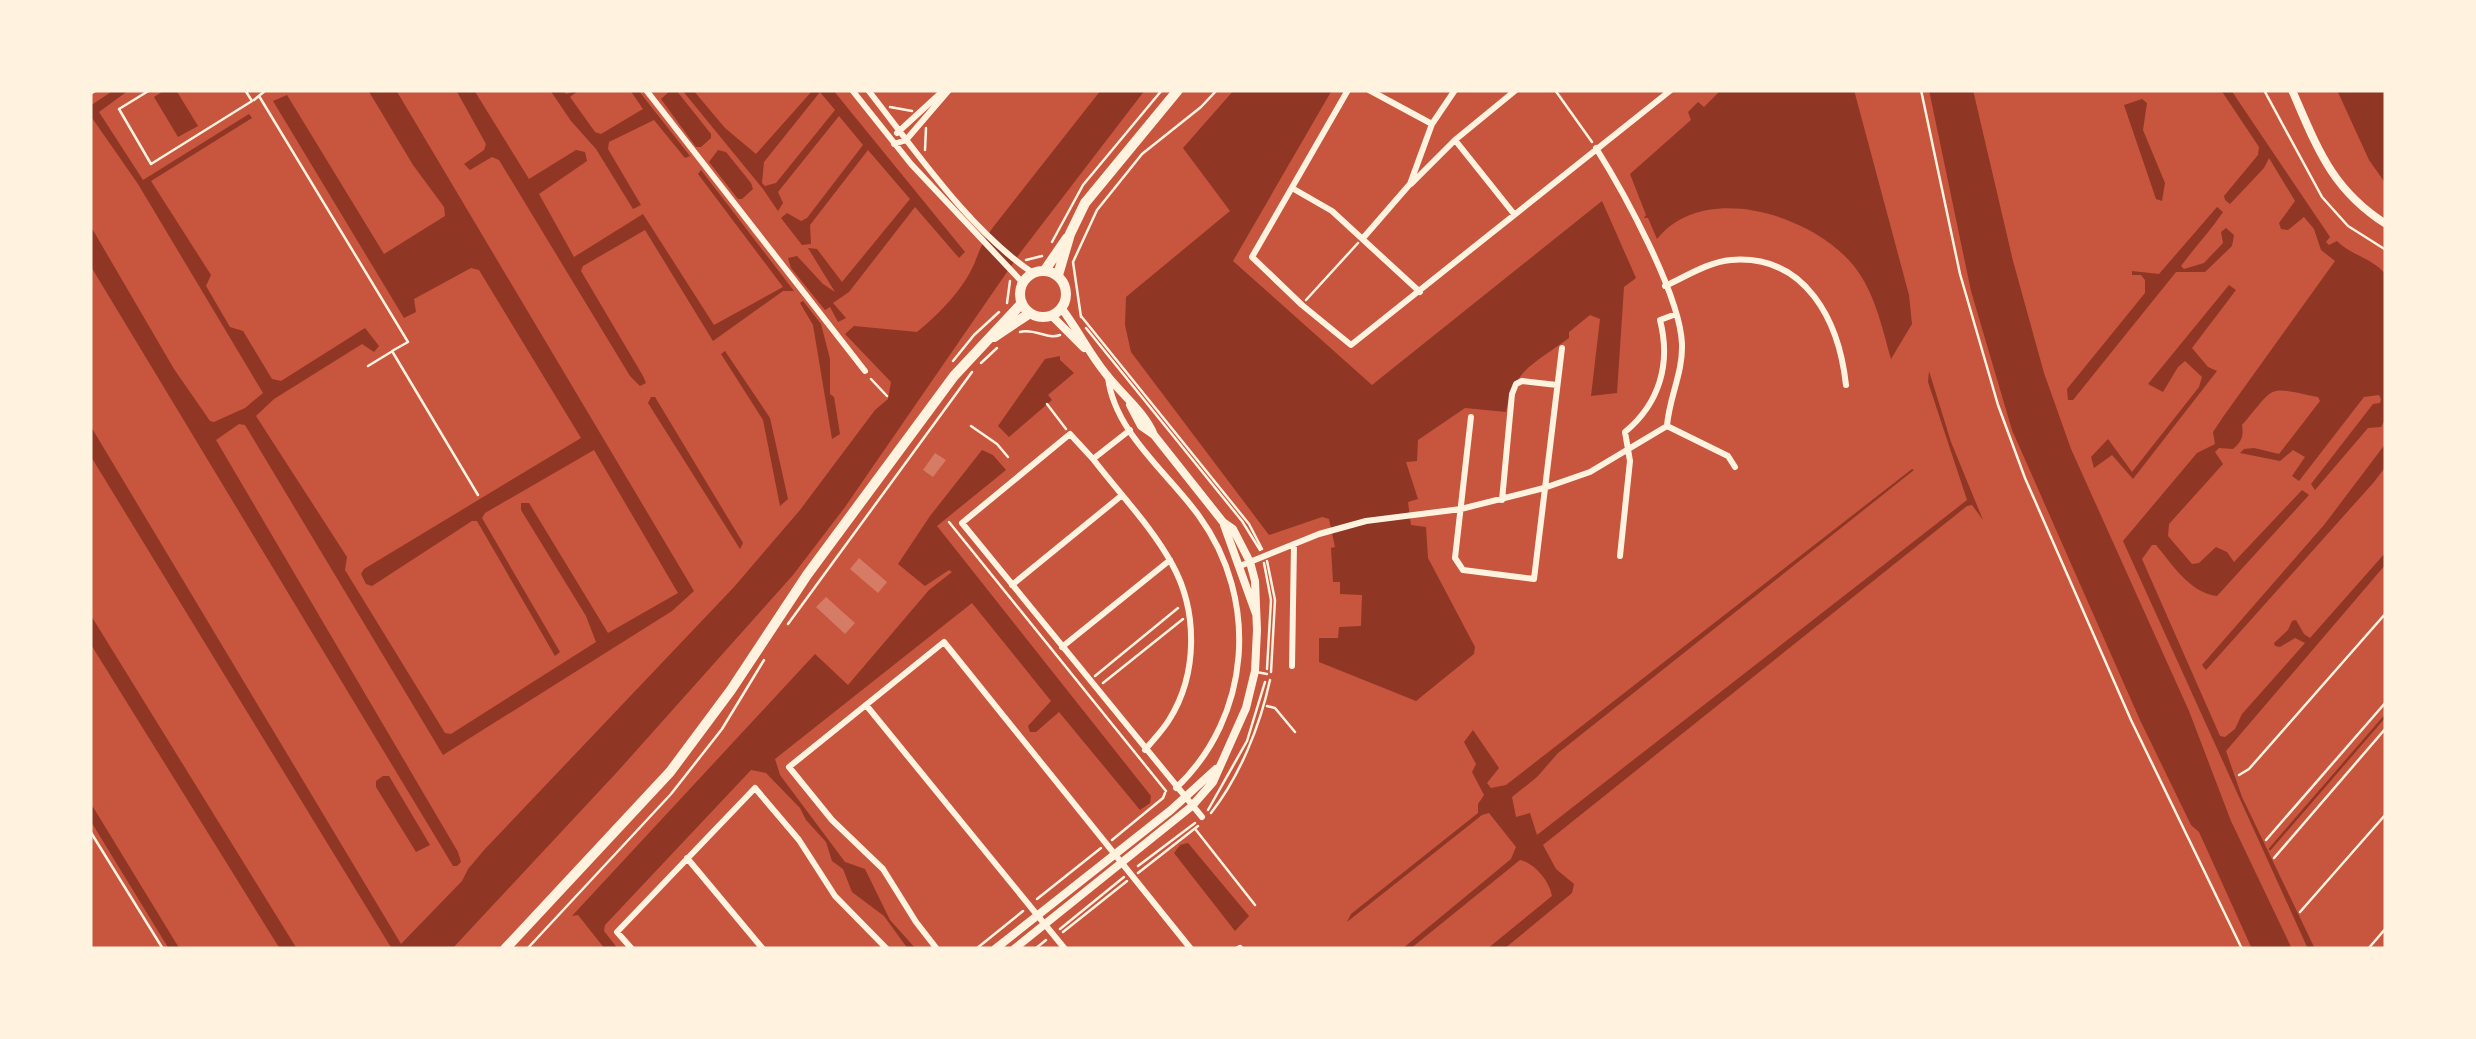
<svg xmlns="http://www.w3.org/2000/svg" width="2476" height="1039" font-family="'PT Serif',serif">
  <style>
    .water { fill: #8f3625; fill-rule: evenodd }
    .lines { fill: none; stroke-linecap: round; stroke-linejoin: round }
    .stream { stroke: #8f3625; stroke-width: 2.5 }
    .building { fill: #d67c66 }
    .path { stroke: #fff3e0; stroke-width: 2.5 }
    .service { stroke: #fff3e0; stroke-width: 2.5 }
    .minor { stroke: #fff3e0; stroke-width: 6 }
    .tertiary { stroke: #fff3e0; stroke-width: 8 }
    .primary { stroke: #fff3e0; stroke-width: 10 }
  </style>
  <rect width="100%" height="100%" fill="#c8553d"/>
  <path class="water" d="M114,90H129L99,112L143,180L249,114L252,118L151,181L211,275L206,286L230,327L243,331L272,379L281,381L365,328L379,346L374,352L362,344L274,399L256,416L347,557L345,570L445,733L451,734L596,642L586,616L521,510V503H529L608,633L678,593L594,450L485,513L482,518L560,652L555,656L477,521H472L372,586L366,584L361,574L364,569L581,438L479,270L471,268L414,299L416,312L404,318L273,101L287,95L384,254L445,216L444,207L413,165L368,90H396L694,591L672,611L443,755L245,425L239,424L216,440L458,852L461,862L457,866H453L441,846L90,265V225L174,369L210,421L214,422L245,408L263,393L138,184L90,115V106Z
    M165,90H176L198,126L178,137L154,97Z
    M456,90H474L529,179L576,150L585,152L587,161L539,194L574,257L643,214L714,325L783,287L698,174L701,170L794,291H783L713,341L645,230L583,266L581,271L643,376L646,383L640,386L630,376L499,160L492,157L470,170L464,164L484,150L486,144Z
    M550,90H563L566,94L579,90L570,97L595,132L601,134L643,109L630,90H638L690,156L685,158L654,120L609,142L608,149L641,205L633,209L596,149L571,121Z
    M671,90H676L711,134V138L701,147H696L661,99Z
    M682,90H693L725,128L756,154L813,90H833L965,252L959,258L915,207L849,292L833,303L846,318L838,322L830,307L825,310L791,268L788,258L797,256L823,284L835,292L808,248L817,249L842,282L910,199L868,150L810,225L811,244L802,245L781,218L787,213L801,221L807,218L863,145L839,116L778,192L783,203L778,211L763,189ZM820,92L835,110L776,183L765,186L762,183L764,162Z
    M1101,90H1145L1020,253L845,507L793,575L618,771L452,949H392L90,455V425L401,944L462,881L468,869L485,849L734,587L800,510L875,410L888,399L891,382L845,334L854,326L917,332C939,314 964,289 975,262C980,248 985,238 994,226Z
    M1234,90H1332L1233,261L1372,385L1602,201L1636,278L1624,287L1617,393L1591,396L1600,319L1590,315L1569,332V338C1537,362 1512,370 1506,412L1465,408L1418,440L1417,461L1406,462L1418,499L1408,502L1411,525L1426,527L1428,558L1475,647L1474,654L1416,701L1319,662V638H1338L1339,627L1361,626L1362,595L1340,594V582H1333L1331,548L1335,547L1329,519L1322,517L1269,535L1131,352L1125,325L1126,297L1230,211L1183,148Z
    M1721,90H1854L1909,295L1912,324L1891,359C1882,327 1875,293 1854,266C1813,215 1704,180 1657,239L1648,218H1644L1646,215L1630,174L1691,120L1688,112L1698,102L1704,107Z
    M1929,90H1973L2013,261L2044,373L2071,449L2189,711L2231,821L2292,949H2252L2199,832L2191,825L2140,720L2012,430L1971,291Z
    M2221,90H2231L2330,237L2326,242L2329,245L2337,241C2352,256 2373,258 2386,275V418L2381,427L2368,428L2315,490L2311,484L2373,404L2380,403L2381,399L2379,395L2364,397L2299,481L2292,476L2305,457L2293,450L2280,461L2240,453L2244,449L2254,448L2279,454L2320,401L2318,397C2265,387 2278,383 2242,425C2244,437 2241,442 2233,449L2219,448L2215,452L2223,464L2169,524L2168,536L2192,564L2199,563L2216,547L2227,552L2234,562L2302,490L2309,495L2217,596C2190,593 2172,564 2156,545H2152L2142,559L2220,736L2225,737L2235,729L2242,714L2305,643L2295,638L2280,647L2275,646L2274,643L2288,630L2292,621L2296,620L2304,634L2310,638L2386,552V564L2226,751L2242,797L2315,949H2308L2123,541L2197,453L2215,444L2213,432L2223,417L2335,261L2321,250L2314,229L2304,217L2288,230L2281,229L2279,223L2295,201L2269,158L2264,168L2230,204L2225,200L2224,196L2258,155L2259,147Z
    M2337,90H2386V184L2369,160Z
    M2142,99L2147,103L2143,130L2165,183L2162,201L2156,199L2124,105Z
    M718,150L726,152L751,183L753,189L742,199H738L709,162Z
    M2217,207L2223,212C2211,230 2195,247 2181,266L2184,269L2204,263L2223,243L2221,232L2226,228L2234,235L2232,246L2205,272H2176L2073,400H2068L2067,389L2145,293V280L2141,275H2132V271L2159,274Z
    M2229,285L2236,290L2192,348L2208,367L2217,371L2133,479L2112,455L2094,468L2091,457L2108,439L2132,472L2199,387L2202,377L2185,361L2178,367L2163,392L2148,384Z
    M803,301L821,324L830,359V394L834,397L840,434L832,439L813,325L800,303Z
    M725,351L770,418L788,499L780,506L763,420L721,354Z
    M1060,356V360L1074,373L1048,395L1052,400L1009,437L998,426L1045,359Z
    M1929,371L1951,442L1983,520L1972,505L1967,506L1543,845L1556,869L1574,884L1572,893L1504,949H1487L1552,896C1550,882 1535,863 1520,860L1410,949H1402L1511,859L1516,847L1489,813L1482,815L1347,922L1351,914L1478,813V804L1484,795L1472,772L1476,764L1464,742L1473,730L1499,768L1487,783L1491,788L1506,785L1912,469L1914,470L1558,753L1537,777L1512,797L1516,817L1530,813L1537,835L1967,500L1928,382Z
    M651,397H655L743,543L740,549L648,403Z
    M2386,443V466L2374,482L2206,670L2202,665L2324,525Z
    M982,450L993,455L1006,470L937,526L1151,796L1150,803L1140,810L1059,712L1036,732H1030L1028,726L1051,701L972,603L775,759L780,775L845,862L865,869L890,920L916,949H908L884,916L852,892L843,869L832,861L826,842L806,820L800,808L766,773L751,770L605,925L604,931L618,949H605L578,915L572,916L815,654L848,685L929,590L952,572L949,570L925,586L898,564L930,516Z
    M90,614L297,949H280L90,643Z
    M383,776H389L430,845L416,852L376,787V781Z
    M90,802L176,943L180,949H169L90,820Z
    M1188,843L1249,916L1235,931L1174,853L1180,845Z"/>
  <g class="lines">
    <path class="stream" d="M2270,849L2386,715"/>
  </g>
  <path class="building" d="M935,453L946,460L933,477L923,470Z
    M859,558L887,582L878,593L850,569Z
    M826,597L855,623L845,634L816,607Z"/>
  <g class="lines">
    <path class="path" d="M1555,90L1592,142
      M1921,90L1960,274L1998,405L2025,478L2131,720L2242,949
      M2264,90L2322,197L2348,226L2386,250
      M890,107L912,111
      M925,150L926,128
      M1052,242L1083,185L1162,90
      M1026,260L1042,256
      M1306,300L1358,243
      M1007,303L1010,281
      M1081,316L1249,524L1262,549
      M1081,317L1073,262L1097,210L1142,154L1201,107L1217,90
      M1086,328L1242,521L1260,550
      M1020,332C1035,328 1047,340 1060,335
      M953,361L974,335L999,312
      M981,363L997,348
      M871,379L887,396
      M1047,404L1066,429
      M949,522L1166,791
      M1267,561L1275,600L1271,672
      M1264,563L1271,600L1267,669
      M788,624L972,372
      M1095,676L1178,608
      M1103,683L1183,619
      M1267,706L1275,708L1295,732
      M2239,775L2249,769L2386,613
      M1208,810L1247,741L1265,682
      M1211,813C1240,776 1260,726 1270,680
      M1196,830L1255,905
      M90,831L163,949
      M1112,840L1163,798L1165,793
      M2266,840L2386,702
      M2274,858L2386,728
      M1138,866L1195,823
      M1138,873L1198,826
      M1037,899L1101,848
      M2300,912L2386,814
      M1060,929L1124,877
      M1063,932L1127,881
      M527,949L671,794L722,729L764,660
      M976,949L1023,911
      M1035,949L1046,940
      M2368,949L2386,928"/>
    <path class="service" d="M150,90L119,109L151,164L252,101L245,90
      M90,94L97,90
      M259,96L408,342L392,351L478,495
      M254,100L266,90
      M368,366L391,352
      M971,426L997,444L1008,457
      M1256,672L1267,674"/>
    <path class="minor" d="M646,90L865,371
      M852,90L911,164L1023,283
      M868,90C915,150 970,231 1033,273
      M1348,90L1252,257L1302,305L1351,345L1671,90
      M1369,90L1432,124
      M897,133L944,90
      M1455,140L1514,214
      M894,144L906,140L949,90
      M1411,184L1455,140L1516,90
      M1292,188L1332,211L1420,292
      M1364,237L1410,184L1432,124L1455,90
      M1665,286C1685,277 1708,262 1731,260C1806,254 1839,321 1846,385
      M1108,377C1114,432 1168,473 1199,516C1260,600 1251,717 1176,788
      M1471,417L1455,558L1463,570L1534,579L1562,348
      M1667,426L1728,456L1735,467
      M1130,430L1093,459L1070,434L962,523L1202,817
      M1093,459C1119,493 1152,527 1172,564C1198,611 1198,674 1169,720C1163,730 1153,740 1145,750
      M1502,500L1512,394L1516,384L1522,381L1557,385
      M1620,556L1630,461L1625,432C1660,403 1671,363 1660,320L1676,314
      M1240,566L1319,534L1366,521L1461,509L1544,488L1590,472L1667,426C1669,398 1683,373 1682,344C1680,294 1623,191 1596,148
      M1012,585L1121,496
      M1062,647L1170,560
      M1292,666L1294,544
      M866,705L1065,949
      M687,858L763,949
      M632,949L617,932L755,788L799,840L835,896L887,949
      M937,949L916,922L883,869L832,820L789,767L944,642L1191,949
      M1238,949L1240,948"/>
    <path class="tertiary" d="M2292,90C2317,147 2331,189 2386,224
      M1052,316L1084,348
      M1130,405L1141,426L1154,435
      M1224,525L1256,614
      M995,949L1171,810L1216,769
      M1014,949L1192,806L1213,782L1246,708L1255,671L1257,630L1255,581L1250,562L1233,529L1223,522L1154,435C1144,411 1122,395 1106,374C1089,353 1078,330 1062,309"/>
    <path class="primary" d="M1045,270L1067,238
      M1020 294a23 23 0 1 1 46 0a23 23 0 1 1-46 0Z
      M1058,275L1070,234L1085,203L1178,90
      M994,337L1030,313
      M505,949L670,772L731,690L807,575L954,376L1022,303"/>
  </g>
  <rect width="2476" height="1039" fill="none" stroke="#fff3e0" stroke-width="185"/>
</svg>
